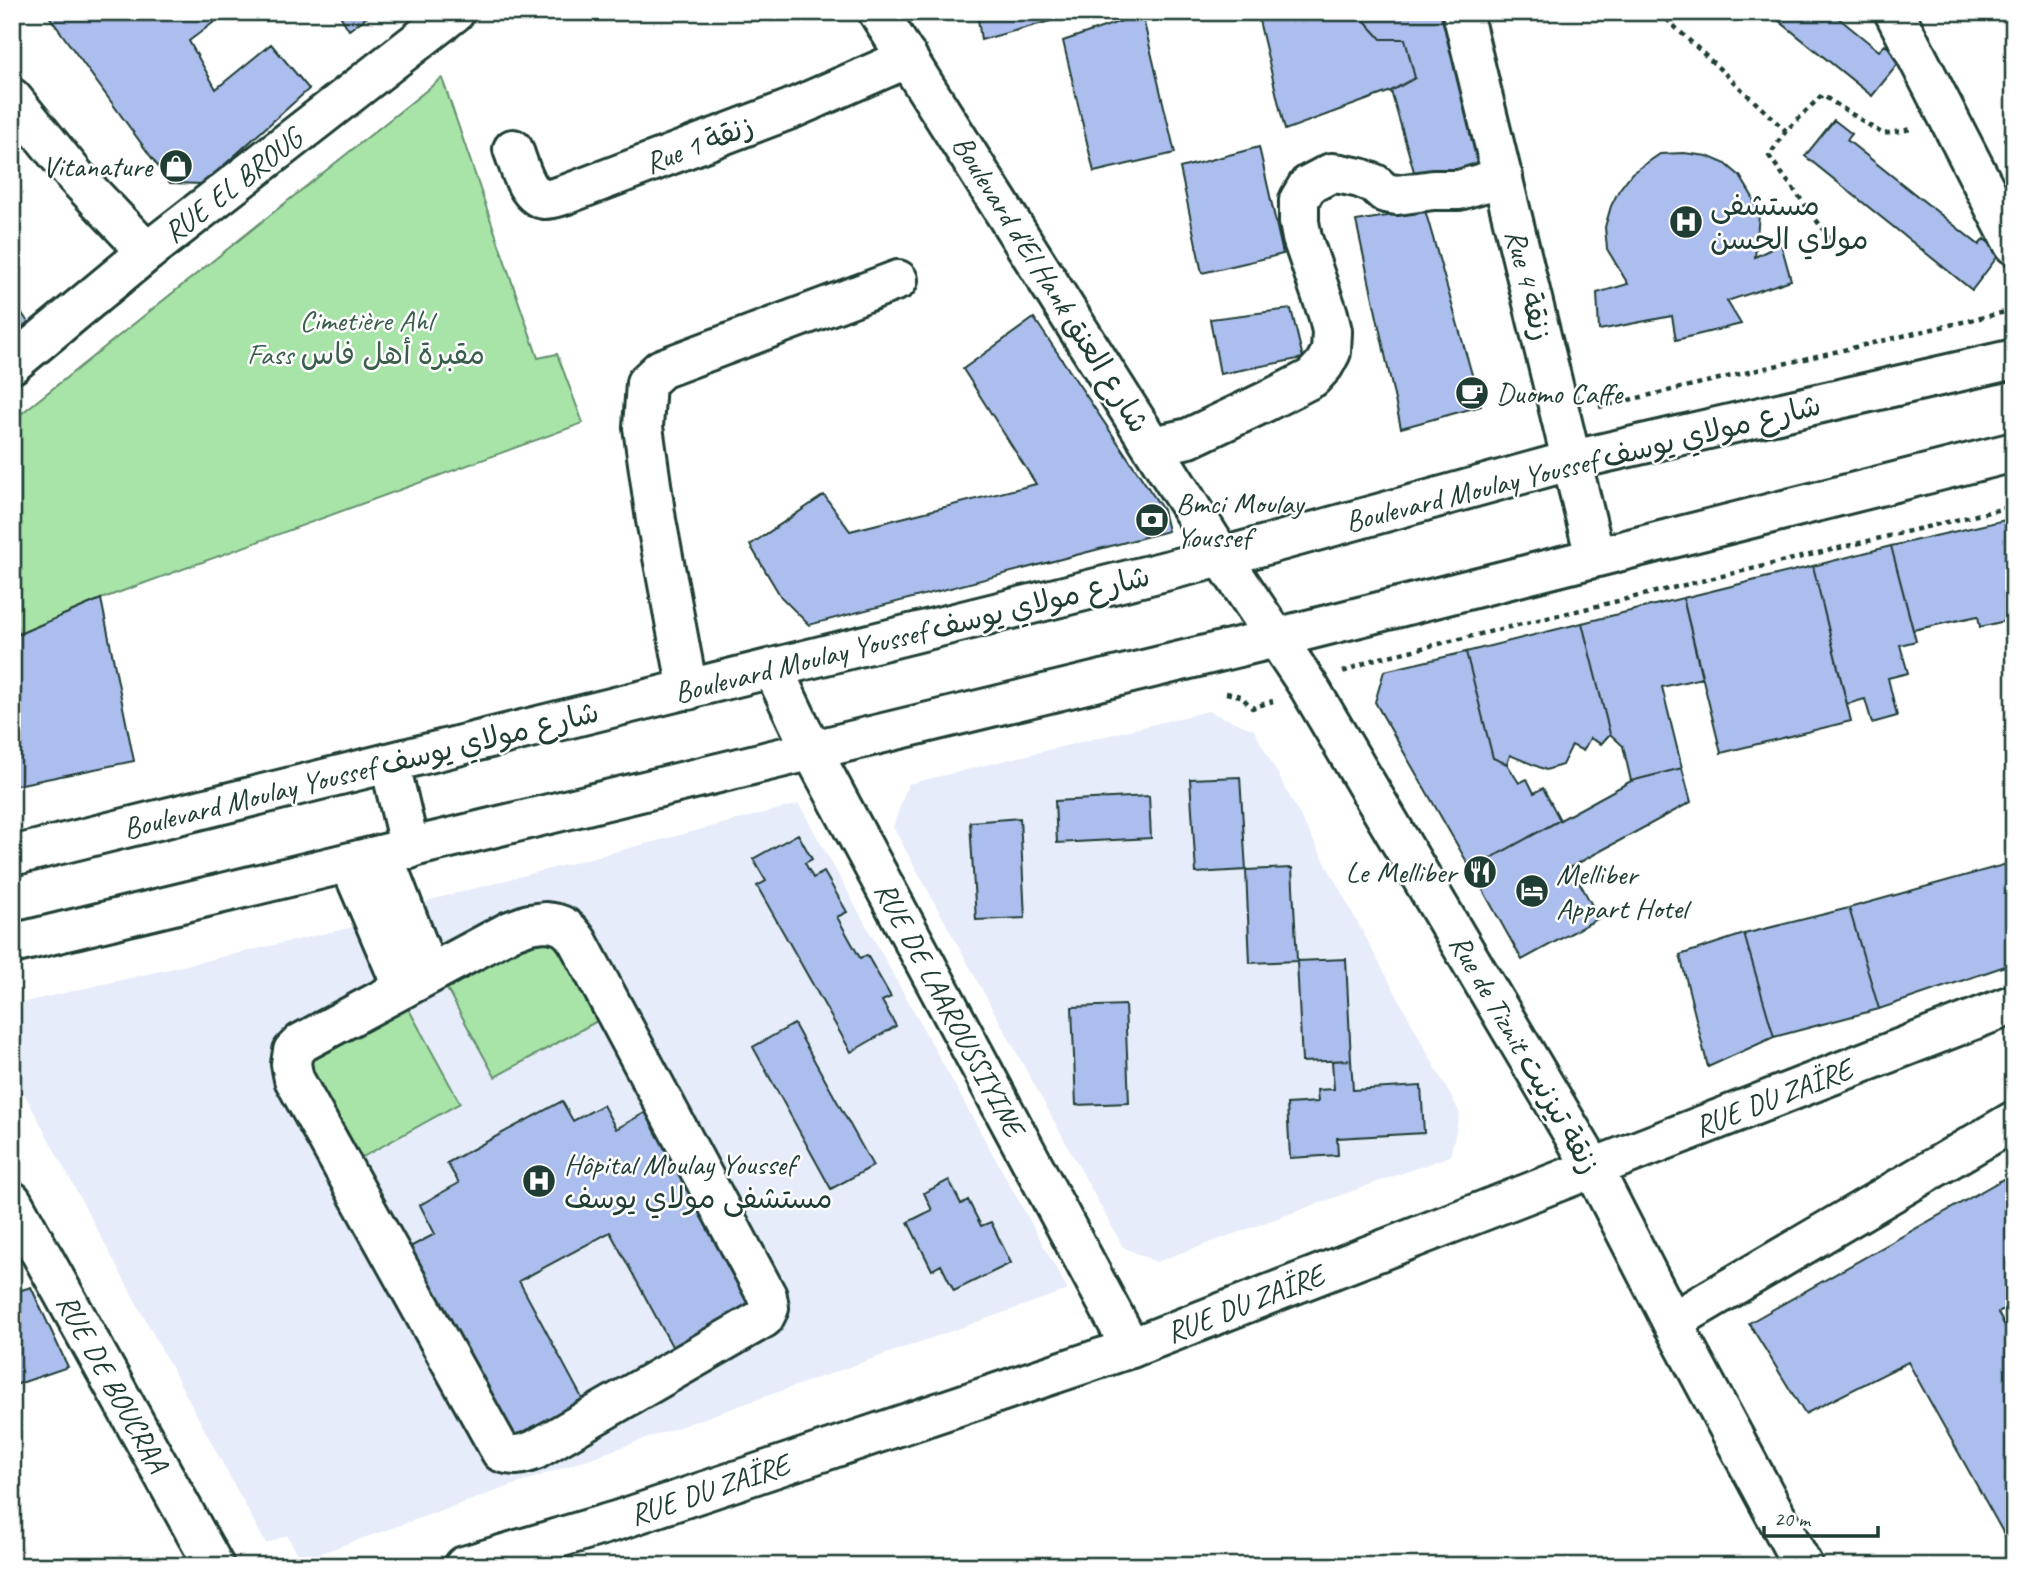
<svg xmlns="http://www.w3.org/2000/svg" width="2026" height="1578" font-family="Caveat,'Playpen Sans Arabic',sans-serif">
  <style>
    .built { fill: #e6ecfa }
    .green { fill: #a8e3a8; stroke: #64906e; stroke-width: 2 }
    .building { fill: #acbeed; stroke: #1f3d34; stroke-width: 2 }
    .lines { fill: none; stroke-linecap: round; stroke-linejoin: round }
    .minor-casing { stroke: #1f3d34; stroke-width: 44 }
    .major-casing { stroke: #1f3d34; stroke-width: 44 }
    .path { stroke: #1f3d34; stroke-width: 4.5; stroke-dasharray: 5 5; stroke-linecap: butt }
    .minor { stroke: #fff; stroke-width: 38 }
    .major { stroke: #fff; stroke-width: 38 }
    .labels { text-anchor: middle; stroke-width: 5; stroke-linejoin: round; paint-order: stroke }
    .street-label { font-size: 30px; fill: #1f3d34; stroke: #fff }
    .poi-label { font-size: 30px; fill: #1f3d34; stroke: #fff; text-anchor: start }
    .park-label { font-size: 30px; fill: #3a5e4b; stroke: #fff }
  </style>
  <rect width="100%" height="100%" fill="#fff"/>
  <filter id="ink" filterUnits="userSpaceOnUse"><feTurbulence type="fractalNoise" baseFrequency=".0143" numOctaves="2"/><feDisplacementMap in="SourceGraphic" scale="14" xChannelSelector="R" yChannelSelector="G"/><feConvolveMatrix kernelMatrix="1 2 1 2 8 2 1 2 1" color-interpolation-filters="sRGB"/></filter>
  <g filter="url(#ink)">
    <path class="built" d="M1208,711L1254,730L1460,1113L1450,1156L1156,1262L1123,1247L893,827L908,784Z
      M799,804L1068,1290L301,1560L287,1535L266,1544L12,1071V1005L353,927L360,943L430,900Z"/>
    <path class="green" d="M442,78L538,358L557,354L583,423L101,599L12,637V421Z
      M539,938L550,939L557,945L599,1020L495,1077L447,989Z
      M408,1008L460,1103L359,1159L309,1068L312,1061Z"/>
    <path class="building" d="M46,12H148L150,15L155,12H220L222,16L189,41L216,89L271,44L309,89L203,184L170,183Z
      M338,12H374L349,30Z
      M977,12H1065V17L981,40Z
      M1257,12H1357L1381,39H1405L1415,78L1391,91L1285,130Z
      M1357,12H1446L1485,169L1415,175L1391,91L1415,78L1405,39H1381Z
      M1768,12H1831L1879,51L1885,45L1902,59L1872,96Z
      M1142,14L1175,153L1094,172L1063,41Z
      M1834,120L1852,134L1847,140L1979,245L1984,239L2001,252L1972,290L1805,156Z
      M2014,134V158L2004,139Z
      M1259,147L1283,254L1202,273L1180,168Z
      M1684,153L1707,156L1726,164L1740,176L1752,196L1759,215L1755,257L1781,244L1791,280L1727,301L1741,324L1676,340L1672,316L1599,330L1597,293L1628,284L1607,249L1605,227L1611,206L1619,190L1632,173L1660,154Z
      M1425,210L1481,406L1401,428L1356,221Z
      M12,299L28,322L12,336Z
      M1291,309L1303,358L1220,374L1210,319Z
      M1034,318L1163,510L1168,531L809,625L781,597L750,545L824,495L850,531L1036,484L963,369Z
      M2014,518V607L2006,609L2009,620L1980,627L1978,616L1913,630L1891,546Z
      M1891,546L1916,641L1900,645L1908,673L1888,678L1897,716L1872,723L1865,699L1847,704L1813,566Z
      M1813,566L1851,721L1721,753L1683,598Z
      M1683,598L1702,678L1662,687L1682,768L1631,781L1623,746L1610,734L1582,623Z
      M101,599L134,761L12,786V637Z
      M1582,623L1610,734L1601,744L1590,738L1583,751L1572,745L1562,765L1546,770L1510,755L1507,764L1493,758L1466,652Z
      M1466,652L1493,758L1507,764L1519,783L1527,779L1534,793L1543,788L1560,820L1471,869L1375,702L1384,671Z
      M1682,768L1691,802L1571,867L1599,918L1522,960L1471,869L1631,781Z
      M1240,777L1246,870L1196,873L1190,779Z
      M1149,796L1151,838L1057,843L1055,801Z
      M1020,818L1025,918L976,920L970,822Z
      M798,834L812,859L805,863L813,878L824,872L847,912L837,917L860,958L867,955L891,997L882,1001L896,1026L851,1052L757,886L766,881L753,859Z
      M2014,862V963L1879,1009L1849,908Z
      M1292,868L1297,961L1250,963L1246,870Z
      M1849,908L1879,1009L1774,1037L1744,934Z
      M1744,934L1774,1037L1708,1067L1680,955Z
      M1346,959L1351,1060L1302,1062L1297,961Z
      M1125,1005L1129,1103L1076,1105L1072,1007Z
      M794,1024L873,1166L831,1189L753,1047Z
      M1351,1060L1353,1090L1421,1086L1424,1133L1337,1138L1338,1155L1290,1158L1287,1104L1318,1102L1317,1090L1334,1089L1332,1061Z
      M562,1101L573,1121L603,1105L616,1129L646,1112L751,1308L674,1350L610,1232L519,1281L583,1400L512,1438L410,1247L435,1234L420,1205L459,1183L447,1163Z
      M2014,1173V1305L1998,1313L2014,1343V1552L1908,1362L1805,1414L1749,1323Z
      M949,1180L961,1204L968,1200L981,1226L991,1222L1011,1263L954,1291L941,1265L932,1270L908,1222L932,1210L924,1193Z
      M31,1287L68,1367L12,1386V1293Z"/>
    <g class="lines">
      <g class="minor-casing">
        <g id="minor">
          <path d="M878,12L1222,557L1309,687L1593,1168L1672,1322L1803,1566"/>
          <path d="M1462,12L1595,557"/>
          <path d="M1894,12L2014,245"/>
          <path d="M12,98L76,177L147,252"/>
          <path d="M513,149C519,164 526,197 545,199C553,199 560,196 567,194L791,109L908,58"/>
          <path id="s1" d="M12,364L147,252L455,12"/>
          <path d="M1153,446L1189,438L1265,402L1312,378L1324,365L1331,352L1332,331L1328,314L1302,238L1299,222V200L1308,185L1331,173L1341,174L1360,178L1375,184L1385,193L1397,195L1433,190H1459L1503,177"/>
          <path id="s2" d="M773,669L812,751L1131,1348"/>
          <path d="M688,690L656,520L643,427L646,383L661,369L898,280"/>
          <path d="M383,855L429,974"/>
          <path d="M350,864L403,988"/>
          <path d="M545,922C562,923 569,928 578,942L767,1296L769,1308L764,1318L535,1450C522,1455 513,1457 501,1452L294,1079L291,1064L293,1051L301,1043L510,931L529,924Z"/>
          <path id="s3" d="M12,1201L214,1566"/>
          <path d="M1672,1322L2014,1121"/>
          <path id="s4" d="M464,1566L619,1520L1131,1348L2014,1004"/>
        </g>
      </g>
      <g class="major-casing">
        <path id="major" d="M390,764L410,849
          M12,856L1222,557L1573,460L2014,359
          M12,944L1276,638L2014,452"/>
      </g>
      <path class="path" d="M1659,12L1786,131
        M1831,240L1769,156L1786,131L1822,95L1883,134L1912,129
        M1599,407L2014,310
        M1343,672L1372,660L2014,506
        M1226,693L1241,696L1252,708L1273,701"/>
      <use href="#minor" class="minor"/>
      <use href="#major" class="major"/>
    </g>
  </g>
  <defs>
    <g id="shop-disc" transform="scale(1.75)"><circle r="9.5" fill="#1f3d34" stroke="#fff"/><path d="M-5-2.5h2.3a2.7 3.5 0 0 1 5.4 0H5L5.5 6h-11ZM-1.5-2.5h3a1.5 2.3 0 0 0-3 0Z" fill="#fff"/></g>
    <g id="hospital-disc" transform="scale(1.75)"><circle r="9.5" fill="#1f3d34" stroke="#fff"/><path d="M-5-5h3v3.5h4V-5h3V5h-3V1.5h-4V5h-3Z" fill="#fff"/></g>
    <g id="cafe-disc" transform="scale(1.75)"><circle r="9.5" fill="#1f3d34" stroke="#fff"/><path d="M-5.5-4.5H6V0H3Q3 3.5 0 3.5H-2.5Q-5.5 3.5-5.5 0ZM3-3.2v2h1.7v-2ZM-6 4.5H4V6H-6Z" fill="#fff"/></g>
    <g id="bank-disc" transform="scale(1.75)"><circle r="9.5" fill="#1f3d34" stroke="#fff"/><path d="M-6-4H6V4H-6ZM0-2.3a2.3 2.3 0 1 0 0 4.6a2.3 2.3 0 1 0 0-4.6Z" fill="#fff"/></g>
    <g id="restaurant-disc" transform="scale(1.75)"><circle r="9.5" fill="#1f3d34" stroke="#fff"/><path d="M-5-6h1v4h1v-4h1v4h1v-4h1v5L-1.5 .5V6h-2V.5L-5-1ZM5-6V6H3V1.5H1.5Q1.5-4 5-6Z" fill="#fff"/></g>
    <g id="hotel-disc" transform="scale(1.75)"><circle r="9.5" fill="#1f3d34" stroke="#fff"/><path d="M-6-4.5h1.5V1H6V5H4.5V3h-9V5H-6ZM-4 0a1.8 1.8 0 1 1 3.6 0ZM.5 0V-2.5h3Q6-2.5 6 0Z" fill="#fff"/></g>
  </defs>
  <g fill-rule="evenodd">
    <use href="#shop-disc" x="176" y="166"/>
    <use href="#hospital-disc" x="1686" y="222"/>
    <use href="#cafe-disc" x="1472" y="393"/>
    <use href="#bank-disc" x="1152" y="520"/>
    <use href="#restaurant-disc" x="1480" y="872"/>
    <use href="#hotel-disc" x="1532" y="891"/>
    <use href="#hospital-disc" x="539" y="1181"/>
  </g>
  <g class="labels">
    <g class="street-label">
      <text transform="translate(699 144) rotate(-21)" y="10">Rue 1 زنقة</text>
      <text dy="10" stroke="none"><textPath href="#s1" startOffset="284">RUE EL BROUG</textPath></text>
      <text transform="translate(1051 284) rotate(58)" y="10">Boulevard d'El Hank شارع العنق</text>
      <text transform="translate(1529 285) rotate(76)" y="10">Rue 4 زنقة</text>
      <text transform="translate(1583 463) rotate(-14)" y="10">Boulevard Moulay Youssef شارع مولاي يوسف</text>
      <text transform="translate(912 634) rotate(-14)" y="10">Boulevard Moulay Youssef شارع مولاي يوسف</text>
      <text transform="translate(361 770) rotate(-14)" y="10">Boulevard Moulay Youssef شارع مولاي يوسف</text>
      <text dy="10" stroke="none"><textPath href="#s2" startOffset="383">RUE DE LAAROUSSIYINE</textPath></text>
      <text transform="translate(1525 1054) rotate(60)" y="10">Rue de Tiznit زنقة تيزنيت</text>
      <text dy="10" stroke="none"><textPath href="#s4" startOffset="1391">RUE DU ZAÏRE</textPath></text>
      <text dy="10" stroke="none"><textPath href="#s4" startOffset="824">RUE DU ZAÏRE</textPath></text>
      <text dy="10" stroke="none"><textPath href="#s3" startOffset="208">RUE DE BOUCRAA</textPath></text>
      <text dy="10" stroke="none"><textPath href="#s4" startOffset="257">RUE DU ZAÏRE</textPath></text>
    </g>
    <g class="poi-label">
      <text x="152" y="176" text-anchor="end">Vitanature</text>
      <text x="1710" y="215">مستشفى<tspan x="1710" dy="34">مولاي الحسن</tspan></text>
      <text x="1496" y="403">Duomo Caffe</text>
      <text x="1176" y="513">Bmci Moulay<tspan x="1176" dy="34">Youssef</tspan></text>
      <text x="1456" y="882" text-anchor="end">Le Melliber</text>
      <text x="1556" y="884">Melliber<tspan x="1556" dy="34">Appart Hotel</tspan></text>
      <text x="564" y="1174">Hôpital Moulay Youssef<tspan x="564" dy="34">مستشفى مولاي يوسف</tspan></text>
    </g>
    <g class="park-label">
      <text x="366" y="330">Cimetière Ahl<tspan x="366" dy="34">Fass مقبرة أهل فاس</tspan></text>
    </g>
  </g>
  <rect width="2026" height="1578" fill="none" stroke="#fff" stroke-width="42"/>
  <rect x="21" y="21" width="1984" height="1536" fill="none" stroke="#1f3d34" stroke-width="2.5" filter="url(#ink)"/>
  <path d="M1764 1526v10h114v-10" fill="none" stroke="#1f3d34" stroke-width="3.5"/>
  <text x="1774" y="1526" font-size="21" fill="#1f3d34" stroke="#ffffff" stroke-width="5" paint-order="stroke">20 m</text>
</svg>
